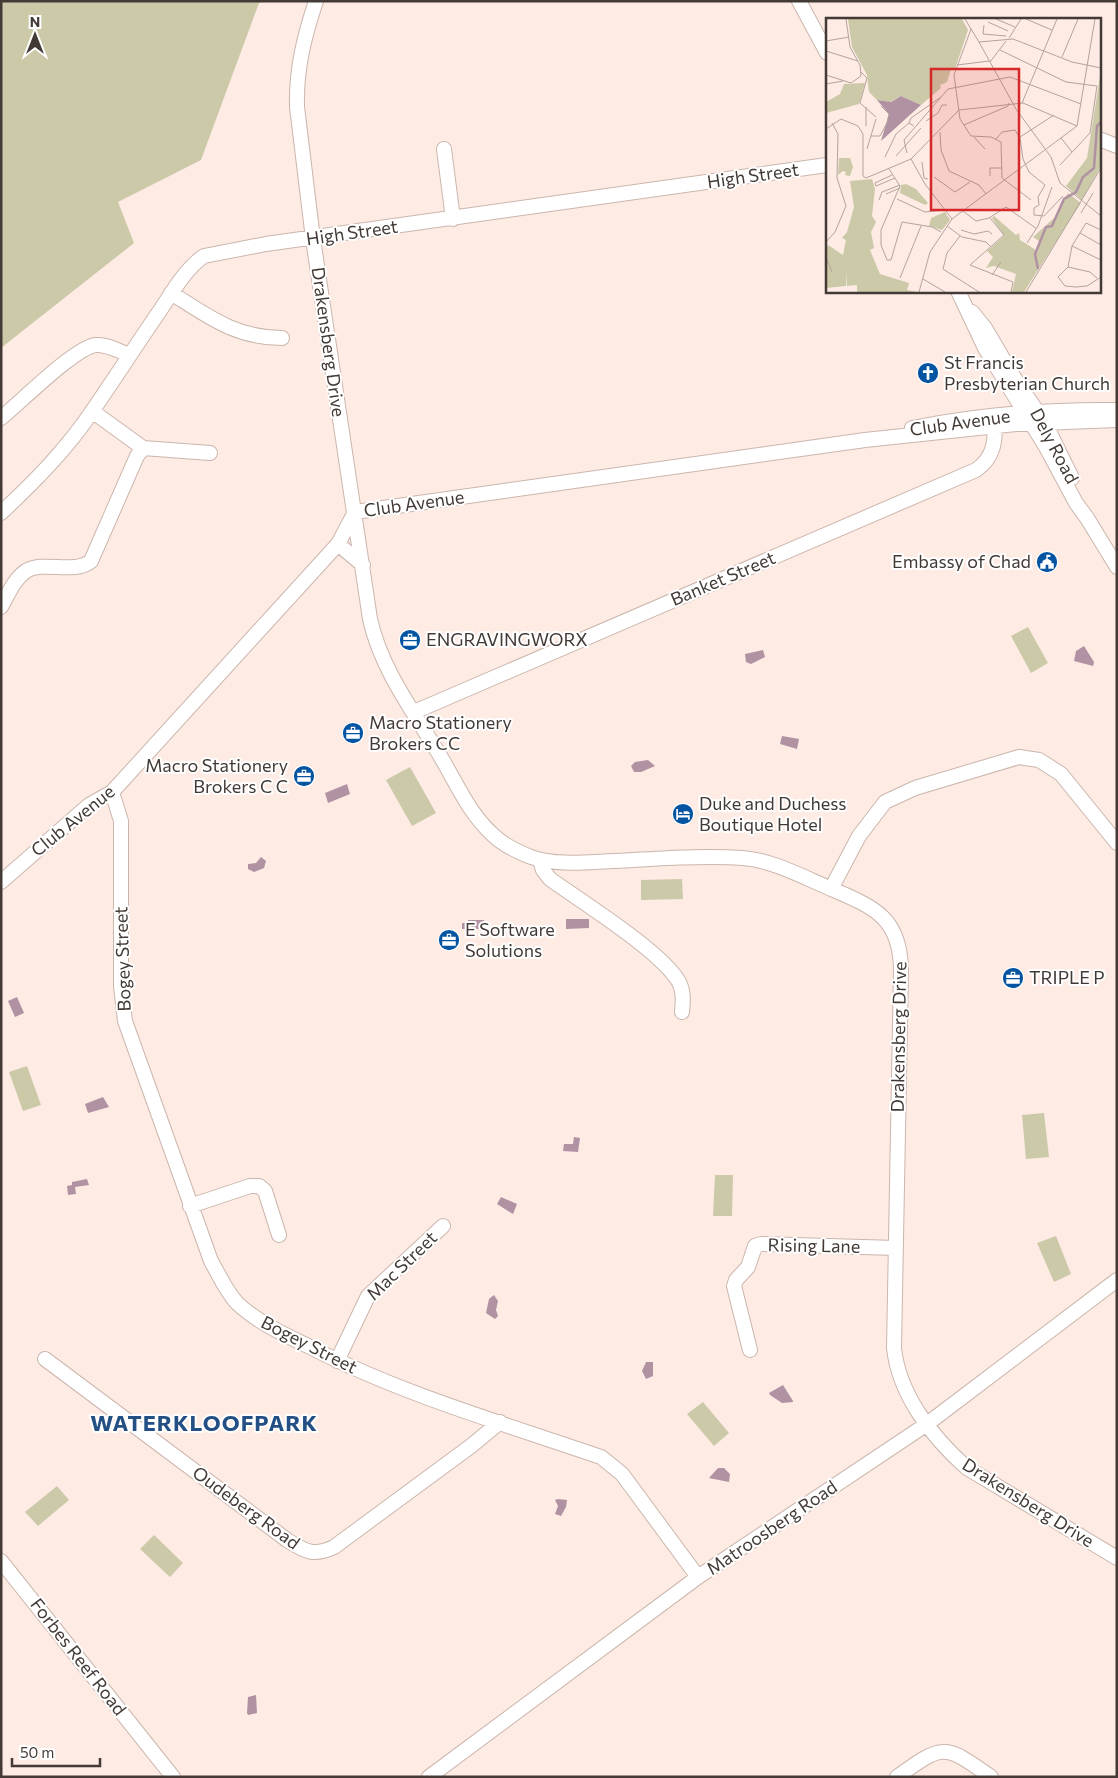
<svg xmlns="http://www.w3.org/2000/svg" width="1118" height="1778" font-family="Commissioner,sans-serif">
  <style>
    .green { fill: #ccc9a9 }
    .water { fill: #b192a3 }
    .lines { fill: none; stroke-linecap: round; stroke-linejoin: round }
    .minor-casing { stroke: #cbb6ad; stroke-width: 16 }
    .minor { stroke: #fff; stroke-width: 14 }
    .labels { text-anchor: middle; stroke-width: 4; stroke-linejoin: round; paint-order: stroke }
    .street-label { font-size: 18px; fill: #433a36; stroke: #fff }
    .poi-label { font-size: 18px; fill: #433a36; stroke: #fff; text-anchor: start }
    .district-label { font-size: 22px; font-weight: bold; letter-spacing: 1px; fill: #244f84; stroke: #fff }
    .inset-river { fill: none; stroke: #b192a3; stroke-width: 2.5 }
    .inset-road { fill: none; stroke: #b3a49e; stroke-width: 1 }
    .view { fill: #d62828; fill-opacity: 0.15; stroke: #d62828; stroke-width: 2.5 }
    .inset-edge { fill: none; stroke: #433a36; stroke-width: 2.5 }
  </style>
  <rect width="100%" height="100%" fill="#fdebe4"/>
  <path class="green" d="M1,1H265L259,3L201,160L118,202L134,243L1,348Z
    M1028,627L1048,663L1031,673L1011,636Z
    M410,767L436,813L412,826L386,780Z
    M682,879L683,899L641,900V880Z
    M27,1066L41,1105L23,1111L9,1072Z
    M1044,1113L1049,1157L1026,1159L1022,1115Z
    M715,1175H733L732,1216H713Z
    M1056,1236L1071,1274L1054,1282L1037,1243Z
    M703,1402L729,1433L714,1446L687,1414Z
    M57,1486L69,1500L38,1526L25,1512Z
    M154,1535L183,1563L170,1577L140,1549Z"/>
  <path class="water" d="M1084,646L1094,662L1093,666L1074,661L1076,651Z
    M763,650L765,657L751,664L746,662L745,654Z
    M782,736L799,739L797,749L780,744Z
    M648,760L655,766L641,772H634L631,766L635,762Z
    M347,784L350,794L328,803L325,793Z
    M261,857L266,861L264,868L254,872L248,869V864L256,863Z
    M566,919H589V928L566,929Z
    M468,920H484V929H462V923H468Z
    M17,997L24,1013L15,1017L8,1001Z
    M103,1097L109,1107L88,1113L85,1104Z
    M574,1137L580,1138L578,1152L563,1151L564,1144H573Z
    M87,1179L89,1185L75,1187L76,1194L68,1195L67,1186L72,1185V1182Z
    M501,1197L517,1204L513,1214L497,1204Z
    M494,1295L498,1301L496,1310L498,1316L495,1319L486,1313L489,1299Z
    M646,1362H653V1376L646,1379L642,1371Z
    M783,1385L793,1401V1402L782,1403L770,1395L769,1393Z
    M718,1468H724L730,1474L729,1482L709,1478Z
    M558,1499L567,1500L566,1507L561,1516L555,1514L558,1506L555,1500Z
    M256,1695L257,1713L248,1715L247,1713L248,1697Z"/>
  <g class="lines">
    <g class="minor-casing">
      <path id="minor" d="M316,1C304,37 296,69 297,107L313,239L370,619C381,670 416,715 442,759C457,785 470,814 492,834C502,844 518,852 531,857C557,866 587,862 614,861C656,859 700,855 742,858C773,860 805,878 834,890C876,908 900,919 901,969L894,1348C899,1395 932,1437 967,1468L1117,1558
        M799,1L827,53
        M1099,139L1117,146
        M444,149L453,219
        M958,291L985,348L1046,447L1076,503L1087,518L1117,567
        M171,293C209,317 236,338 282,338
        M972,312L985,328L1015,379L1045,423L1072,478
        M92,411L143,448
        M1,418C20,403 75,347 96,345C107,344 119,351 129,355
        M912,428C978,415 1049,409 1117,410
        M355,512L865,440L1016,424L1117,420
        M1,513C35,481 67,449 93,410C115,378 137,344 159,312C172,293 185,269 204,256L266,244L827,165
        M338,544L363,565
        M1,607C8,595 14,579 26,571C44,560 74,575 91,561L137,456L143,448L210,453
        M414,712L976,470C995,457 996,439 994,418
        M112,792L121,821V986L125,1021L211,1261C219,1275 226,1291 237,1303C257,1322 283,1334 308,1346C401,1394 502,1423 601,1457L622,1474L698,1577
        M540,860L543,870L550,879C582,902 661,951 679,982C684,992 683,1002 682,1012
        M1,882L89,805L112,792L338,544L355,512
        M831,889L859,836L885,802L915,788L1019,757L1039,760L1061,774L1117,843
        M190,1206L250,1186H259L265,1191L279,1235
        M750,1350L734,1286L736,1280L748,1267L755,1246L761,1244L896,1248
        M45,1359L287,1540C305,1551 313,1557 334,1547L471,1446L500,1422
        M337,1361L368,1296L443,1226
        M1,1561L173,1777
        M429,1777L698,1577L927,1424L1117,1280
        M897,1777C944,1743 944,1744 991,1777"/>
    </g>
    <use href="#minor" class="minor"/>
  </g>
  <defs>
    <g id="church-disc" transform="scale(1.125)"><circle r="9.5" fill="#0454a2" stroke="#fff"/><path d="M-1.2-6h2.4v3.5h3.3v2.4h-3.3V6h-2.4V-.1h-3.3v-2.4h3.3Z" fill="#fff"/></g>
    <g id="civic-disc" transform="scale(1.125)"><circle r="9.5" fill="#0454a2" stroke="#fff"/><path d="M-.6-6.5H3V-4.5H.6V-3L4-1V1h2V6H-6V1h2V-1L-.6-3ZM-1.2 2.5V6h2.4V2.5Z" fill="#fff"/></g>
    <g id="office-disc" transform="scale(1.125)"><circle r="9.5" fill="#0454a2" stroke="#fff"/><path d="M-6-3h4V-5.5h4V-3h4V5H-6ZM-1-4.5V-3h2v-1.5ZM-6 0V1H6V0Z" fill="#fff"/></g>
    <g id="hotel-disc" transform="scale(1.125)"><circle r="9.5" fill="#0454a2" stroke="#fff"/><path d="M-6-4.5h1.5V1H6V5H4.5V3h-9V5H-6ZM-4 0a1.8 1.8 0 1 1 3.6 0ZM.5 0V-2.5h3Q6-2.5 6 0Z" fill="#fff"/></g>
  </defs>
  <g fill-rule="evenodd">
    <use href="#church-disc" x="928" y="373"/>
    <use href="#civic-disc" x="1047" y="562"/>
    <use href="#office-disc" x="410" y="640"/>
    <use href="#office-disc" x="353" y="733"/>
    <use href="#office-disc" x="304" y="776"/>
    <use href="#hotel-disc" x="683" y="814"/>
    <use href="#office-disc" x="449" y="940"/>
    <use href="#office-disc" x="1013" y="978"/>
  </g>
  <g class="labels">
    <g class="street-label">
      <text transform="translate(753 176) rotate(-8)" y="6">High Street</text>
      <text transform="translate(352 233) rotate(-8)" y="6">High Street</text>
      <text transform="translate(328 342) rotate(82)" y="6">Drakensberg Drive</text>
      <text transform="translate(960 423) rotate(-8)" y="6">Club Avenue</text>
      <text transform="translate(1054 446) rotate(62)" y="6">Dely Road</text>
      <text transform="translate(414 504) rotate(-8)" y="6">Club Avenue</text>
      <text transform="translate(723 579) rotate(-23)" y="6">Banket Street</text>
      <text transform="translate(73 821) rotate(-39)" y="6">Club Avenue</text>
      <text transform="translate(123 959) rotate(-92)" y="6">Bogey Street</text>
      <text transform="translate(899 1037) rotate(-89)" y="6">Drakensberg Drive</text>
      <text transform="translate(814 1246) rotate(1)" y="6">Rising Lane</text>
      <text transform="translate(402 1266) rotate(-44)" y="6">Mac Street</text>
      <text transform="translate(309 1345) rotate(27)" y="6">Bogey Street</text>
      <text transform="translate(1028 1503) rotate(32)" y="6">Drakensberg Drive</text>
      <text transform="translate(246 1508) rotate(36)" y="6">Oudeberg Road</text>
      <text transform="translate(772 1528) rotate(-34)" y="6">Matroosberg Road</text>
      <text transform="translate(78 1657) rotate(52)" y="6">Forbes Reef Road</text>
    </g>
    <g class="poi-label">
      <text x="944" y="369">St Francis<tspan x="944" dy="21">Presbyterian Church</tspan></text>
      <text x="1031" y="568" text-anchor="end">Embassy of Chad</text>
      <text x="426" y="646">ENGRAVINGWORX</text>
      <text x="369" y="729">Macro Stationery<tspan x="369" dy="21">Brokers CC</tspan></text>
      <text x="288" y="772" text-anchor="end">Macro Stationery<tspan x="288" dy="21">Brokers C C</tspan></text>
      <text x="699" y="810">Duke and Duchess<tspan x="699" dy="21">Boutique Hotel</tspan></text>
      <text x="465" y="936">E Software<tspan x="465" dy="21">Solutions</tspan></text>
      <text x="1029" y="984">TRIPLE P</text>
    </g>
    <g class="district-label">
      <text x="204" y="1431">WATERKLOOFPARK</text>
    </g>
  </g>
  <g transform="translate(826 18)">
    <rect width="275" height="275" fill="#fdebe4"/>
    <path d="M22,1H136L142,12L129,51H125L121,64L114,67L115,70L95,87L75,78L64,84L51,82L43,74L41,57L26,29ZM275,52V148L256,182L240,168L261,140ZM39,65L33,86L0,95V84L14,76L18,66ZM13,140H24L27,149L24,158L19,157L20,154L17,153L12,157ZM46,161L49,171L46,198L50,204L45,214L48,230L44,232L54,256L83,265L81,272L91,274H31V267L21,268V254L20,268L0,270V231L2,227L17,237L20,222L16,220L21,214L28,189L24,163ZM80,166L90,171L102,185L99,187L74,175L75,167ZM242,175L255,185L198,274H186L190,256L168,248L160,250L167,239L161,233L178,218L166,200L168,198L190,217L193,215L194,222L210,232L213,223L207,219L228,200ZM119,194L124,202L116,212L103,208L105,200Z" fill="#ccc9a9"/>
    <path d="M75,78L95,87L55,123L63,96L51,82L65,84Z" fill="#b192a3"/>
    <path class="inset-river" d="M212,251L209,236L220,209L226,208L238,181L250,174L257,159L268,150L271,108L275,104"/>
    <path class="inset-road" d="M139,1L153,24L187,21L246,44L275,50M170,1L189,9M200,1L226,12M162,4L182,13M158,7L157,16L180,18M145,11L128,57L134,101L145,118L165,119L175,124L176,160L205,182M183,20L195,1M0,23L23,19M153,24L190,91L225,139L234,165L275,198M174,32L240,64L271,68L264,115L234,147M0,33L32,43M236,39L252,1M164,44L180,23M131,47L163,43M35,54L41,60L34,85L50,99M0,57L25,65L35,58L34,47L24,29L20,1M0,66L17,63M196,85L231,1M133,92L197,85L251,108M100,103L112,95L116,87H121M83,105L85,100L115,79M138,107L182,88L183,85M40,108V89M0,111L15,101L32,108L37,116V158L40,160L85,141L133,92M114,114L115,132L123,153L153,167L160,176M45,118H54L61,105L63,96L55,88M148,119L159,131M194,119L228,97M235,120L246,134M170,121L176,114L189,112L194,120L197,141L203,154L219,167L212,179L213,187L208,190V197L218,198L237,178M41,131L50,101M81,135L78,122L122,71L184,59L255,86M70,138L95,110M59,139L70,116L83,105L88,108M85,141L99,166L126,201M96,144L98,160L102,161M63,151L74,168L55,212V227L61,242H65L76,204L106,209L115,214M66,157L49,165L50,168L69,160M164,158V150H176M108,159L129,174L144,164M60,176L74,170M71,181L99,194L119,192M53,182L56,174L74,167M137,193L150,203L163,200L180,189L211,211M255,195L267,175M164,200L178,217L144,247L187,264L185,274M121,208L136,219L160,224L164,228M135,212L148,216L162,213L166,216M275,212L260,205L246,228L242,249L232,259L239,268L250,269L261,268L275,259M254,215L275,227M134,218L121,235L117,251L153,274M0,224L9,214L20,188L11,160L12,116L6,105M201,225L212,208L226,169M246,228L275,242M0,239L6,254M242,249L264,254L271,260M166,257L175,244M74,260L95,208M97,261L119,274M93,274L104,234L126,201L251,108L269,1M200,274L275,150"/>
    <path class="view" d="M105,51H193V192H105Z"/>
    <rect width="275" height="275" class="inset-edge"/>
  </g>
  <rect width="1118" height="1778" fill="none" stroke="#433a36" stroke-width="5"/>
  <g transform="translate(35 35)" stroke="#ffffff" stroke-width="4" paint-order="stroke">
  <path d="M0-4L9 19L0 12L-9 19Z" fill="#433a36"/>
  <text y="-8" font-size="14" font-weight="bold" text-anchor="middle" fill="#433a36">N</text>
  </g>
  <path d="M12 1758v8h88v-8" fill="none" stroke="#433a36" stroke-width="2.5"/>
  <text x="20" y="1758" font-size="15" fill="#433a36" stroke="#ffffff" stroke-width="4" paint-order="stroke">50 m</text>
</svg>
